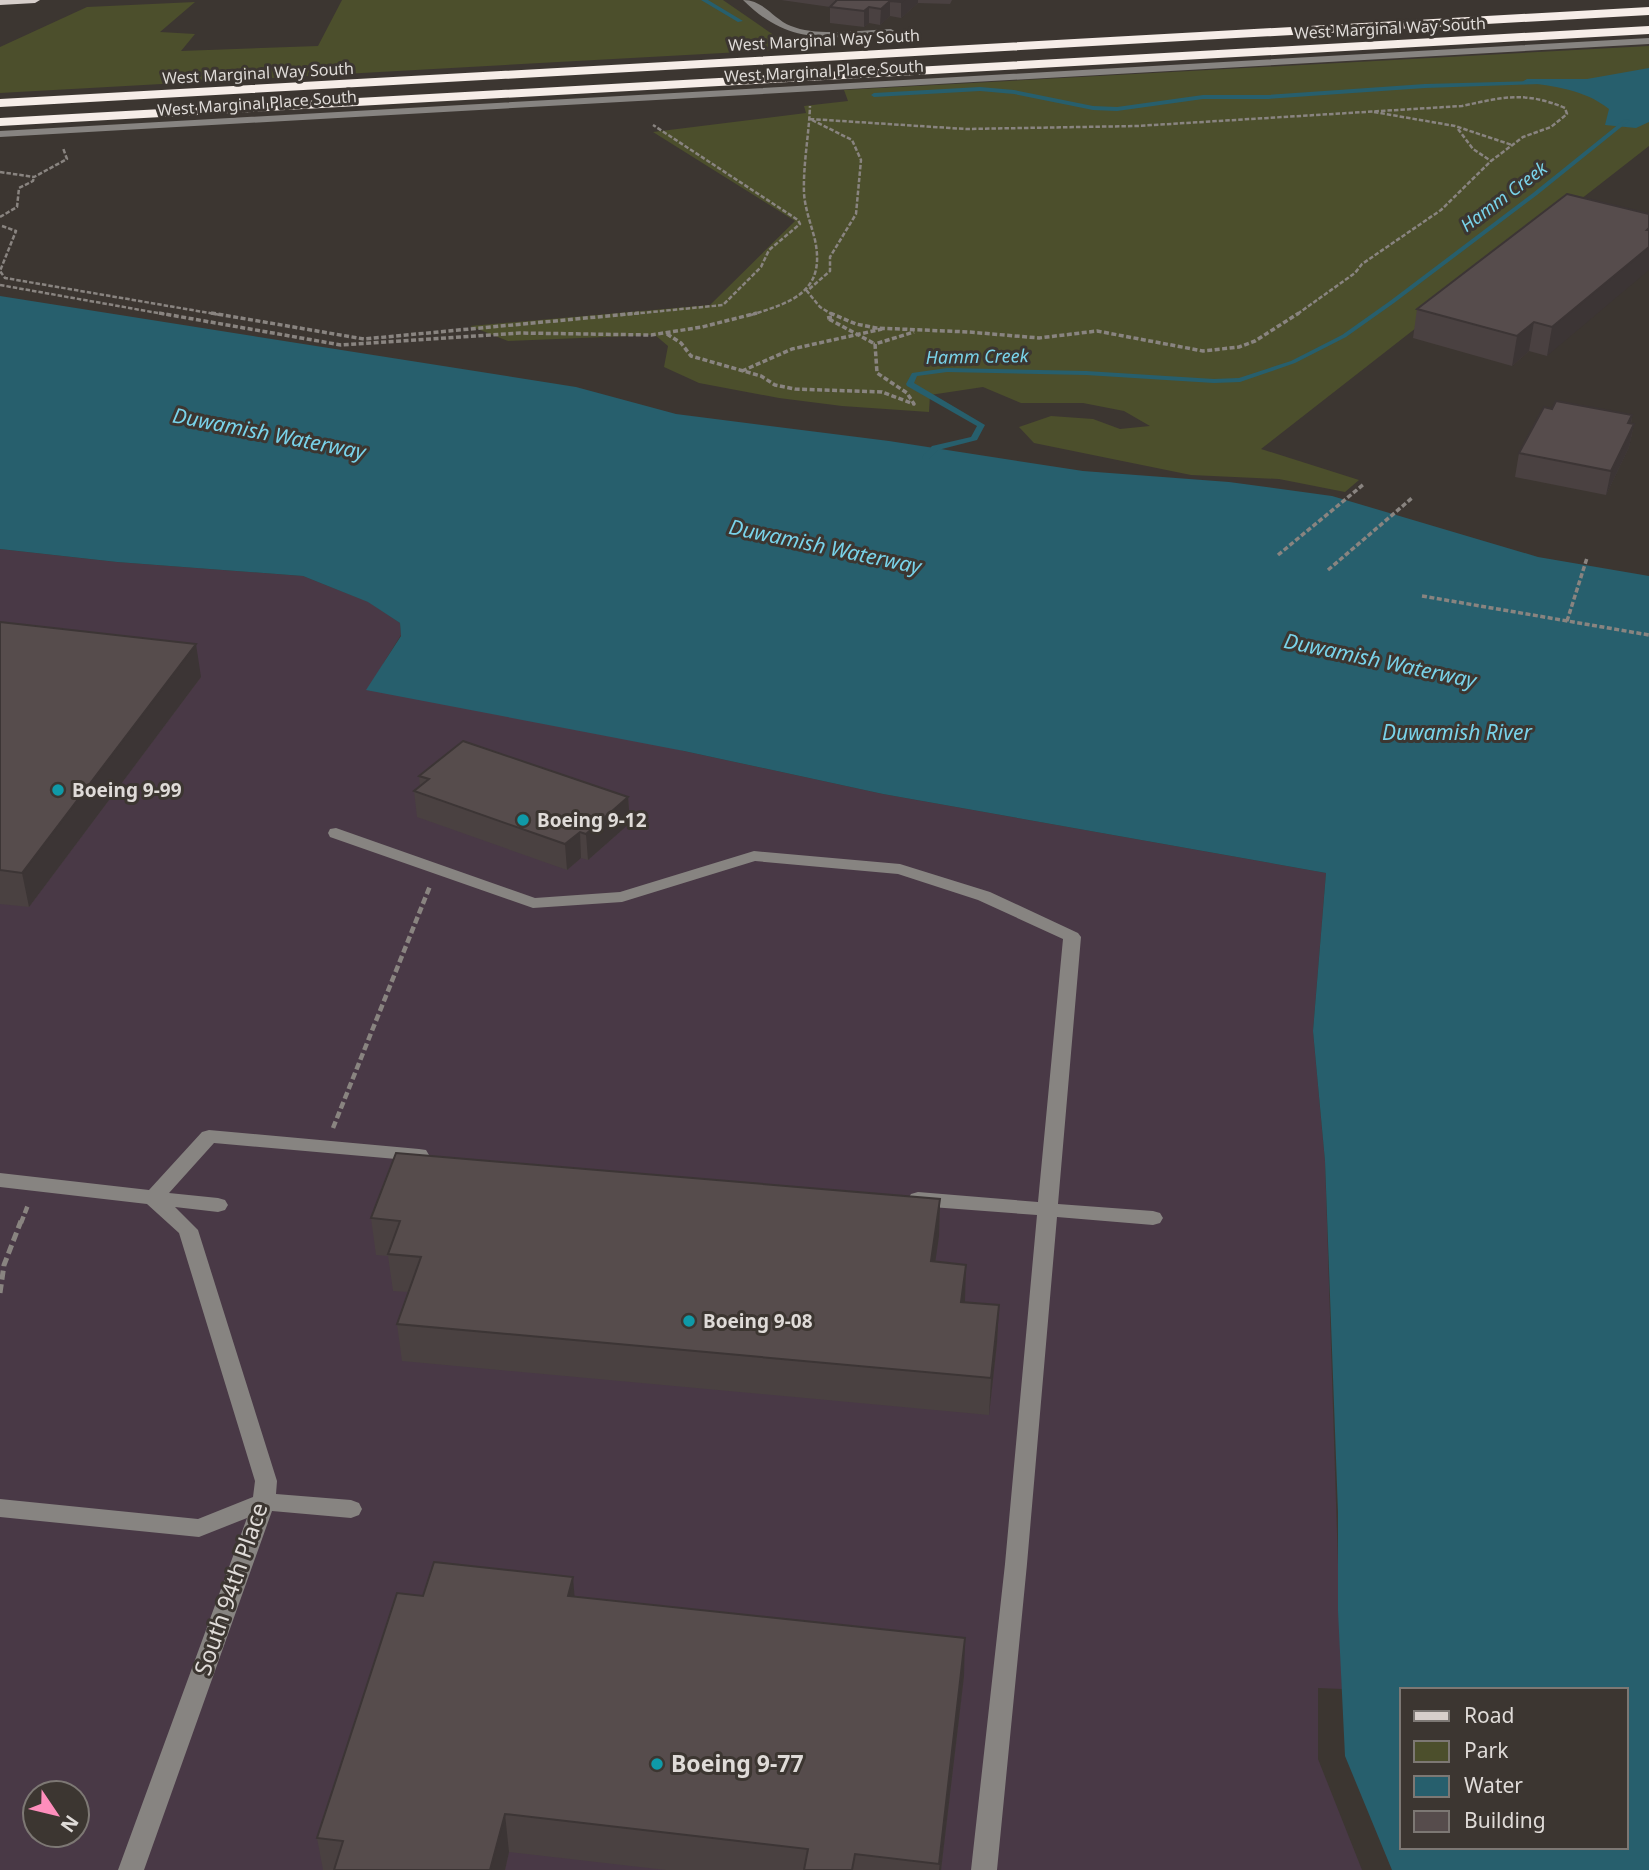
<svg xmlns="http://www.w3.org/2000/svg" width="1649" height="1870" font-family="'Noto Sans',sans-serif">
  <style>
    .industrial { fill: #493946; fill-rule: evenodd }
    .green { fill: #4c4f2c }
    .water { fill: #275f6d; fill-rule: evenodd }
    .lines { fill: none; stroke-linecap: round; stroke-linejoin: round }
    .stream { fill: #275f6d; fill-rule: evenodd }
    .path-far3 { stroke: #898480; stroke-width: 2.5; stroke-dasharray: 4.5 2; stroke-linecap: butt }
    .path-far2 { stroke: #898480; stroke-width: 3.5; stroke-dasharray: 5 2.5; stroke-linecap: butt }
    .path-far1 { stroke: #898480; stroke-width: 4.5; stroke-dasharray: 7 3.5; stroke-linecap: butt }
    .path { stroke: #898480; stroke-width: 5; stroke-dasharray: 9 4.5; stroke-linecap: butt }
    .minor { fill: #878481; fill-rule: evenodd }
    .major { fill: #d7cfcb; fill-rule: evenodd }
    .highway { fill: #f6ede8; fill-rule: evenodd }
    .wall { fill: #4a4141 }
    .shaded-wall { fill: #3c3535 }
    .building { fill: #564c4c; stroke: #3c3535; stroke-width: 2 }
    .culture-dot { fill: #0f9aa8; stroke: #3c3631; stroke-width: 2.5 }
    .labels { text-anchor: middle; stroke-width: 6; stroke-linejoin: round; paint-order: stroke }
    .far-street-label { font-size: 16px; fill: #dfdbd8; stroke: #3c3631 }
    .far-water-label { font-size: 18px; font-style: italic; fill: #79d3ea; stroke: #3c3631 }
    .poi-label { font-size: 19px; font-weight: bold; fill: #dfdbd8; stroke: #3c3631; text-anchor: start }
    .water-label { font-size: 21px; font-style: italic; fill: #79d3ea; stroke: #3c3631 }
    .near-street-label { font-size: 23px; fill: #dfdbd8; stroke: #3c3631 }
    .near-poi-label { font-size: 23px; font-weight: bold; fill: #dfdbd8; stroke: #3c3631; text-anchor: start }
  </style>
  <rect width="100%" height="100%" fill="#3c3631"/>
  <path class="industrial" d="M0,549L117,562L303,576L369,602L400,623L401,635L383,664L684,751L883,794L1326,873L1313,1031L1325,1161L1342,1689L1318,1688V1759L1362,1870H0ZM35,1793H77V1835H35Z"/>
  <path class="green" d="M342,0H723L794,49L0,93V47L87,7L195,2L160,32L195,34L181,51L318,46Z
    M1649,46V146L1261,449L1359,480L1345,492L1279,479L1191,475L1034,443L1019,427L1051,416L1093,419L1120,429L1150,426L1124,411L1083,403H1021L983,387L930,395L929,412L842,406L779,398L699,383L664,367L668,346L655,335L508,341L470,326L710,305L795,221L653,132L806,113L804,106L848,101L844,90Z"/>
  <path class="water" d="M1649,68V122L1636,128L1605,125L1609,109C1584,89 1552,86 1522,82L1527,79H1587Z
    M0,296L576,387L676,414L889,441L1083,471L1229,482L1332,496L1538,557L1649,576V1870H1392L1345,1756L1338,1611V1512L1325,1161L1313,1031L1326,873L883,794L684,751L366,690L401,636L400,623L368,602L303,576L117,562L0,549ZM1402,1690H1626V1847H1402Z"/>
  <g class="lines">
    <path class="stream" d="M701,0H708L743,21L738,22Z
      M1539,81L1541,82V84L1425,88L1268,99H1203L1117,111L1093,110L1014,94L980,91L874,97L871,95L874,93L980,87L1014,90L1093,106L1117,107L1203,95H1268L1425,84Z
      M1625,119L1630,120L1537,195L1394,303L1346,337L1295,363L1240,382L1214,383L1086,375L947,372L917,376L914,383L985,425L977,440L938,450L929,459H923L922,457L932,446L971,437L977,426L907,386L906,384L912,373L947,368L1086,371L1214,379L1239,378L1291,361L1342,335L1390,301L1533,193Z"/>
    <path class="path-far3" d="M1374,112L1455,126L1512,145
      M1458,129L1473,149L1491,161
      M0,172L34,177L67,159L63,148
      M0,217L17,207L19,188L33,181L34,177
      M2,226L16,231L0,271L5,278L221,315
      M0,285L169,315
      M621,315L723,305L761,267L769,250L800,224L798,220L653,125
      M751,315C792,302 826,292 815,240C811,224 805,209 804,193C803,164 809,135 810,106
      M833,315L820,307L807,291L830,271V257L856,214L861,160L852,140L810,119L966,129L1137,126L1462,106C1503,97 1525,91 1565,108L1567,114L1551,127L1523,137L1491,161L1441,210L1362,264L1355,273L1296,315"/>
    <path class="path-far2" d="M159,313L341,345L520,333L651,335L702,327L757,313
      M211,313L364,339L639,313
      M830,313L856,324L876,328L969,332L1039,338L1097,331L1203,351L1239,347L1255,341L1299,313
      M832,317L827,318L875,344
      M667,334L681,343L691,356L761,376L775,385L795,389L882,392L914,404L907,393L877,373L875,344L914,332
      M742,371L792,349L882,329
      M1278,555L1364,484
      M1328,570L1412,498
      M1422,596L1649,635
      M1567,621L1587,558"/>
    <path class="path-far1" d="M333,1128L430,886
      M21,1223L28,1205"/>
    <path class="path" d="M0,1293L4,1265L21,1221"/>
    <path class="minor" d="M743,0C764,0 773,19 791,26C817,37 862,30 891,29L896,32L891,35C830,37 790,47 743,0Z
      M1649,38V44L0,137V131Z
      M336,828L535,898L620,892L754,851L900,864L990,892L1078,933L1081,937L1058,1204L1153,1211L1160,1213L1163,1218L1160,1223L1153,1225L1057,1217L1027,1564L997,1870H971L1005,1564L1037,1215L918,1206L911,1204L908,1199L911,1194L918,1192L1038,1202L1063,939L978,900L898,874L755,861L622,902L533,908L330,837L328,833L330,829Z
      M209,1130L419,1149L426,1150L429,1155L426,1160L419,1161L214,1143L169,1193L218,1198L225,1200L228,1205L225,1210L218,1212L175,1207L198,1230L277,1481L276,1494L351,1500L359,1503L362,1509L359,1515L351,1518L272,1511L144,1870H118L247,1518L199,1537L0,1517V1499L198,1519L253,1497L255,1481L179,1233L147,1204L0,1187V1173L149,1190L202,1132Z"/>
    <path class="major" d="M0,0H40L35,3L0,5Z"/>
    <path class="highway" d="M1649,7V15L0,107V99Z
      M1649,26V34L0,126V118Z"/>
  </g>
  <path class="wall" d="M781,0H952L950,4L918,3L901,18L890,16L880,25L869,23L864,27L830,23V7Z
    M1649,214L1547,356L1529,351L1512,366L1413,338L1417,309Z
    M1632,415L1631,424H1634L1629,447L1606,495L1515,477L1519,453Z
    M0,622L201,677L29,907L0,904Z
    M419,776L628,797L630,823L588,860L581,858L567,870L417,817L414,791L420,786Z
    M940,1199L939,1236L935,1262L965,1302L999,1305L997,1343L989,1415L402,1361L397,1324L408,1292L393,1291L388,1256L376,1255L371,1218Z
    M423,1596L575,1597L964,1676L941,1870H666L509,1852L505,1870H323L317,1838Z"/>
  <path class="shaded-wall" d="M904,0H918V3L901,18V2Z
    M890,1V16L880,25L881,9Z
    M869,7V23L864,27V11Z
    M1649,228V270L1547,356L1552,327Z
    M1534,322L1529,351L1512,366L1517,336Z
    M1632,415L1629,435L1634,424L1629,447L1606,495L1611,471Z
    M196,644L201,677L29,907L22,873Z
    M628,797L630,823L588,860L586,834Z
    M580,832L581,858L567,870L565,844Z
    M940,1199L939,1236L930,1299L931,1261Z
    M966,1265L965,1302H961Z
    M999,1305L997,1343L989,1415L991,1378Z
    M573,1577L576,1615L568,1596Z
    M965,1638L964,1676L941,1870H939Z
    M505,1814L509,1852L505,1870H490Z"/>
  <path class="building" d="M835,0H904L901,2L890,1L881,9L869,7L864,11L830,7L837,0Z
    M1567,194L1649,214V228L1647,230H1649V247L1552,327L1534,322L1517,336L1417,309Z
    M1556,401L1632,415L1628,423L1634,424L1611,471L1519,453L1544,407L1552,409Z
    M0,622L196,644L22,873L0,870Z
    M463,741L628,797L586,834L580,832L565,844L414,791L429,779L419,776Z
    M396,1153L940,1199L931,1261L966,1265L961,1302L999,1305L991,1378L397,1324L421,1257L388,1254L400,1221L371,1218Z
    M434,1562L573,1577L568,1596L965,1638L939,1864L855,1854L852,1870H804L808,1849L505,1814L490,1870H334L343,1841L317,1838L397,1593L423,1596Z"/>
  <g class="culture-dot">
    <circle cx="58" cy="790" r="7"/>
    <circle cx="523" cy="820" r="7"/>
    <circle cx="689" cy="1321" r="7"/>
    <circle cx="657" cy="1764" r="7"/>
  </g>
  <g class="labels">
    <g class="far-street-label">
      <text transform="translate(1390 28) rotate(-3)" y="6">West Marginal Way South</text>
      <text transform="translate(824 40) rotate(-3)" y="6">West Marginal Way South</text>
      <text transform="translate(824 71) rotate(-3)" y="6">West Marginal Place South</text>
      <text transform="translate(258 73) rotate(-3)" y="6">West Marginal Way South</text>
      <text transform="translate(257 103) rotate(-4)" y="6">West Marginal Place South</text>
    </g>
    <g class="far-water-label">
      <text transform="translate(1504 197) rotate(-37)" y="6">Hamm Creek</text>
      <text transform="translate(977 357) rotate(-1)" y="6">Hamm Creek</text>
    </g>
    <g class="poi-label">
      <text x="72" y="797">Boeing 9-99</text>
      <text x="537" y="827">Boeing 9-12</text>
      <text x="703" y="1328">Boeing 9-08</text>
    </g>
    <g class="water-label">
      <text transform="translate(269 434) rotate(11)" y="7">Duwamish Waterway</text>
      <text transform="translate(825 547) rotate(12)" y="7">Duwamish Waterway</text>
      <text transform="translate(1380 661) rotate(12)" y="7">Duwamish Waterway</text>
      <text x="1457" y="740">Duwamish River</text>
    </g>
    <g class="near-street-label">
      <text transform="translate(231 1589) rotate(-71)" y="8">South 94th Place</text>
    </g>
    <g class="near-poi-label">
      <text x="671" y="1772">Boeing 9-77</text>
    </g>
  </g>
  <rect x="1400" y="1688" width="228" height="161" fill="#3c3631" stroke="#7d7874" stroke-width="2"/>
  <rect x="1414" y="1711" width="35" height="10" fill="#d7cfcb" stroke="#7d7874" stroke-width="2"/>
  <text x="1464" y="1723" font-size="21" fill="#dfdbd8">Road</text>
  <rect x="1414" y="1741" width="35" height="21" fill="#4c4f2c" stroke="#7d7874" stroke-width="2"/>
  <text x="1464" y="1758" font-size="21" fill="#dfdbd8">Park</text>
  <rect x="1414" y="1776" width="35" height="21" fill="#275f6d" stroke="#7d7874" stroke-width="2"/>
  <text x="1464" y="1793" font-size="21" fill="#dfdbd8">Water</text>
  <rect x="1414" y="1811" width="35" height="21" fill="#564c4c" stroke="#7d7874" stroke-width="2"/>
  <text x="1464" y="1828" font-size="21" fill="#dfdbd8">Building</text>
  <g transform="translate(56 1814) rotate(125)"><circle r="33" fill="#3c3631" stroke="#7d7874" stroke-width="2"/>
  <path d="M0-5L12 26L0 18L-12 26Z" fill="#fe8ebc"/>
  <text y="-10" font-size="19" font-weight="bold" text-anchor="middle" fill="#dfdbd8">N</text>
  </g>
</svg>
